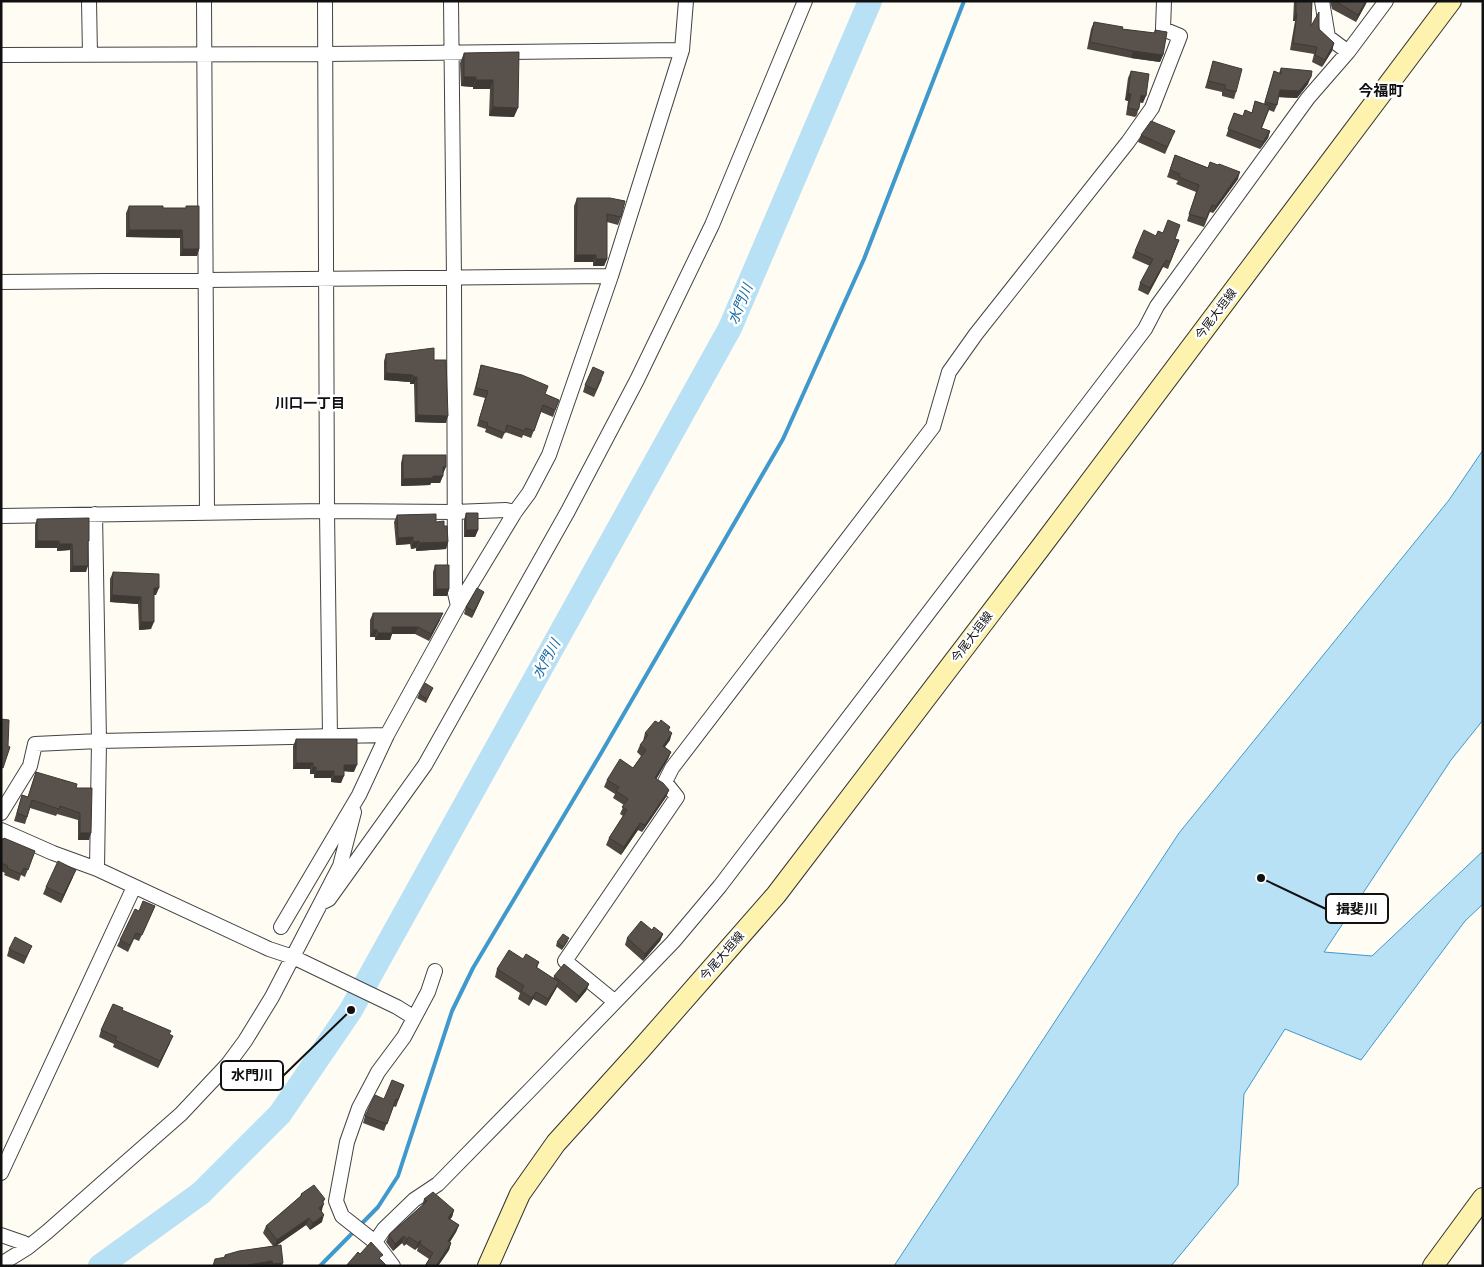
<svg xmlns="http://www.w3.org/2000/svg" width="1484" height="1267" font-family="'Roboto Serif','Noto Sans JP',serif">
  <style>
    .water { fill: #b8e1f6; stroke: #4099cd }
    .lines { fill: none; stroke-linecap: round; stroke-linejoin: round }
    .stream { stroke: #4099cd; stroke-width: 4 }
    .river { stroke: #b8e1f6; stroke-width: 24 }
    .street-casing { stroke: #434343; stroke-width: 16 }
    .secondary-casing { stroke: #323232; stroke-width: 22 }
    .street { stroke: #fff; stroke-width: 14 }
    .secondary { stroke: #fef2af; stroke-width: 20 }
    .wall { fill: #4d4641 }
    .shaded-wall { fill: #3e3935 }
    .building { fill: #59514c; stroke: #3e3935 }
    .labels { text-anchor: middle; stroke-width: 5; stroke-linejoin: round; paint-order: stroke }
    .street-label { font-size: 12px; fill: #101010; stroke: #fff }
    .water-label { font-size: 14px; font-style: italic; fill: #196ba2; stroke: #fff }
    .neighbourhood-label { font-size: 14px; font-weight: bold; fill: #101010; stroke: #fff }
    .quarter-label { font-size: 15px; font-weight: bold; fill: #101010; stroke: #fff }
    .leader { fill: none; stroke: #101010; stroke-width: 2 }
    .callout-dot { fill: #101010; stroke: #fff; stroke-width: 2 }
    .callout { fill: #fff; stroke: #101010; stroke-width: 2 }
    .callout-label { font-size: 14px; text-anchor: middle; font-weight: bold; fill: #101010 }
  </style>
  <rect width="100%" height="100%" fill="#fffcf3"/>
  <path class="water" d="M1483,450V720L1451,760L1324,952L1372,956L1483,851V904L1465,921L1361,1060L1285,1029L1244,1094L1238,1185L1171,1266H894L1179,833L1449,500Z"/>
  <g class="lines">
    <path class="stream" d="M320,1266L378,1207L398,1176L452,1011L473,968L600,755L783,439L864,259L964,1"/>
    <path class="river" d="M100,1266L201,1193L280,1114L351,1010L730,328L870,1"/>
    <g class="street-casing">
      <path id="street" d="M89,1L90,55
        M204,1L207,513
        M325,1L327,511L330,737
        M451,1L454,278L455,593L458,606
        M1322,1L1328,37L1348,52
        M1,55L326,54L682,50
        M1,282L611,276
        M95,514L99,741L97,869
        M1,516L327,511L454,512L506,510L515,512
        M1,813L30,766L35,744L99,741L387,735
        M1,830L53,853L97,869L269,949L293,957L397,1007L413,1017
        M321,903L329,899L425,765L568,511L637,380L712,225L805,1
        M281,927L359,795L387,735L458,606L515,512L529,493L549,455L611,276L682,50L686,1
        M614,1001L565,961L677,797L665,782L672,768L933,427L949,372L976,334L1128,142L1152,108L1180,36L1163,29L1164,1
        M1,1173L134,887
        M1,1235L24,1243L27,1248
        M375,1242L384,1229L414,1200L438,1184L531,1089L673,942L720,886L1145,329L1157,306L1308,98L1348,52L1386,1
        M1,1264L27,1248L47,1232L107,1179L181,1114L228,1064L245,1041L272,997L340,866L354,812
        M393,1266L375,1242L342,1216L336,1201L347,1142L359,1108L378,1072L404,1037L428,992L435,971"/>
    </g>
    <g class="secondary-casing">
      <path id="secondary" d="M488,1266L520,1194L556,1143L641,1049L776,895L1041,547L1451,1
        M1433,1266L1483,1198"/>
    </g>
    <use href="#street" class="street"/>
    <use href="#secondary" class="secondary"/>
  </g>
  <path class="wall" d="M1294,1H1312L1311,26L1319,29L1334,43L1332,51L1322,67L1312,62L1314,54L1290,50L1295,21H1293Z
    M1330,1H1367L1356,22L1332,9Z
    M1094,22L1122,29L1154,33L1155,30L1163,55L1160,62L1131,58L1087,49L1091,29Z
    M519,52L514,117L489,116L490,89H473V87L461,86L460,63L464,53Z
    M1213,61L1236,92L1234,99L1222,96V92L1205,88Z
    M1281,68L1308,84L1297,98L1278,97L1277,105L1274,112L1269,110L1262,128L1270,131L1268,138L1260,149L1226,136L1234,113L1243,116L1252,112L1255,101L1264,104L1274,71L1279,73Z
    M1131,71L1143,103L1140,102L1137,115L1135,117L1126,115L1128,101L1125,100L1128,78Z
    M1141,135L1172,138L1165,154L1138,142Z
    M1175,155L1238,179L1213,213L1210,212L1204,227L1187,221L1196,192L1176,184L1178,181L1167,177Z
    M577,198L621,217L618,225L607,222V259L604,266H593V262H574V206Z
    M129,206L163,208H186V206L199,249L197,256H180V238L126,237V213Z
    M1156,236L1175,239L1179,240L1168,269L1163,267L1148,295L1138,290L1140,283L1150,266L1132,258L1135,251Z
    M386,354L434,360L446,423L415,422L414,384H410V382L384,380V361Z
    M481,365L559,400L553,417L541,412L531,438L523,435L522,438L505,432L502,439L485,432L486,429L477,426L485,398L473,395Z
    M602,379L594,397L583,392L585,385Z
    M403,455L443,474L440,483H431L430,485L401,486V463Z
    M466,513L478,530L475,537H464V520Z
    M397,515L436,522L444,526L448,542L446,549L416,551V548L411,549L410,544L396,545L394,522Z
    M37,519L88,545L86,572H70V550L57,551V548H35V525Z
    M435,565L449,589L447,596H433V572Z
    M113,572L156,595H154L151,629L139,630L138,604L110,602V579Z
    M484,592L472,618L464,614L466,607Z
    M373,613L440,620L429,641L415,634H392L390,640H375V637H370V620Z
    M433,688L426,703L417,698L419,694Z
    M659,723L670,727L669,730L670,740L665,747L671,752L668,759L656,779L669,790L666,797L642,832L638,830L621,855L606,845L609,838L623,816L620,814L624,805L613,798L615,794L604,787L607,780L633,768L641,756L637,752L640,745L643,741L645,733Z
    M296,739L354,772L344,771L341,783L331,782V778H314V774H310V769H293V746Z
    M36,772L76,788L89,840H78V820L57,814L56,816L30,808L25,824L14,821L22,795L28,797Z
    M1,839L35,851L25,877L21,875L19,881L4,875L5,873L1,871Z
    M73,877L61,903L43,894L46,887Z
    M155,906L139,941L134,939L128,952L117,946L120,940L139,911Z
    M652,930L663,934L660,941L643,961L625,945L627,938Z
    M568,941L562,950L556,946L557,942Z
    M32,946L24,964L7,956L9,949Z
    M523,959L539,962L537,968L553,979L554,976L589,984L586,991L576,1003L557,987L546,1006L533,999L529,1006L518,999L520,993L495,977L497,969Z
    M122,1010L169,1035L170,1043L158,1068L113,1047L114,1044L99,1037L101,1030Z
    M404,1085L396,1107L393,1106L384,1131L363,1123L365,1116L384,1099Z
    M301,1194L323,1203L322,1211V1222L310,1230L306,1225L276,1246L282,1266H213L224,1257L225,1255L273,1246L263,1233L266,1226L300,1197Z
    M424,1199L454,1210L452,1217L450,1219L459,1225L456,1232L450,1242L451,1243L449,1250L438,1266H425L429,1259L417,1251L418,1247L415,1250L406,1244L404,1246L402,1243L393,1251L386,1242L389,1235L422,1206Z"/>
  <path class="shaded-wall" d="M1366,1H1367L1366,4L1356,22L1358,15Z
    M1296,13L1297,14L1295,21H1293Z
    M1334,43L1332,51L1322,67L1325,60Z
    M1133,51L1163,55L1160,62L1131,58Z
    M464,77H476L473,87L461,86Z
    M1311,77L1308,84L1297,98L1277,97L1280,90Z
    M476,80H493L490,89H473Z
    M1128,93L1131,94L1128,101L1125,100Z
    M1141,95L1146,96L1143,103L1139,102Z
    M493,107L518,108L514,117L489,116Z
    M1270,131L1268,138L1260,149L1263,142Z
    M1240,172L1238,179L1213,213L1216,206Z
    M129,230H182L180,238L126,237Z
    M183,249H199L197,256H180Z
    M576,255H596L593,262H574Z
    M596,259H607L604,266H593Z
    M1166,260L1163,267L1148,295L1150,288Z
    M386,373L413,375L410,382L384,380Z
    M413,377H417L414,384H410Z
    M417,415L448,416L446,423L415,422Z
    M443,467H446L443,474H440Z
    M433,476H443L440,483H431L430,485L401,486L403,479Z
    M466,530H478L475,537H464Z
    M413,537L410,544L396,545L398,538Z
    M37,541H59L57,548H35Z
    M419,541L416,548L411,549L413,542Z
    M448,542L446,549L416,551L419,543Z
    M59,544H72L70,550L57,551Z
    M73,566H88L86,572H70Z
    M154,588H159L156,595H151Z
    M436,589H449L447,596H433Z
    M484,592L481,599L472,618L474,611Z
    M112,595L141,597L138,604L110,602Z
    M443,613L440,620L429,641L431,634Z
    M141,622H154L151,629L139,630Z
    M392,627H418L415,634H392L390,640H375L378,633Z
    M373,630H377L375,637H370Z
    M672,733L670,740L660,753L663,746Z
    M671,752L668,759L653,785L655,778Z
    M296,763H313L310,769H293Z
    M344,765H357L354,772L341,771Z
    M313,767H316L314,774H310Z
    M316,771H334L331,778H314Z
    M334,776H344L341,783L331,782Z
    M669,790L666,797L642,832L645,825Z
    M640,823L638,830L621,855L624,847Z
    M80,833H91L89,840H78Z
    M76,870L73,877L61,903L63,895Z
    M663,934L660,941L643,961L645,954Z
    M559,982L556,989L546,1006L548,999Z
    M589,984L586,991L576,1003L579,996Z
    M536,992L533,999L529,1006L532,998Z
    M173,1036L170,1043L158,1068L160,1061Z
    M325,1199L322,1205L324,1204L321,1211L317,1215L322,1201Z
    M454,1210L452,1217L445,1225L448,1218Z
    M324,1215L322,1222L310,1230L313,1223Z
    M309,1218L306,1225L274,1247L277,1240Z
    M459,1225L456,1232L446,1248L448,1241Z
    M404,1236L402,1243L393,1251L395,1244Z
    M409,1237L406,1244L404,1246L407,1239Z
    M421,1240L418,1247L415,1250L418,1243Z
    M451,1243L449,1250L438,1266H436Z
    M272,1261L271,1266H242Z
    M283,1263L282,1266H272L273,1264Z"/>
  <path class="building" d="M1296,1H1312L1311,26L1319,12V29L1334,43L1325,60L1315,55L1317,47L1293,43L1297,14L1296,13Z
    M1335,1H1366L1358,15Z
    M1094,22L1123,27L1122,29L1155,33V30L1167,32L1163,55L1133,51L1090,42Z
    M519,52L518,108L493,107V80H476V77H464V53Z
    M1213,61L1242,69L1236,92L1225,89V85L1208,81Z
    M1281,68L1312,71L1311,77L1299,91L1280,90L1277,105L1265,102L1274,71L1281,74Z
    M1131,71L1149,74L1146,96L1141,95L1139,108L1138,110L1128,108L1131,94L1128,93Z
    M1255,101L1270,106L1261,128L1270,131L1263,142L1228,129L1234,113L1243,116L1245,110L1252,113Z
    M1151,121L1175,131L1167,147L1141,135Z
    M1175,155L1208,168L1210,162L1218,165L1219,164L1240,172L1216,206L1212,205L1206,219L1189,214L1199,185L1179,177L1180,174L1170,170Z
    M577,198H610L625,201L621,217L607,214V259H596V255H576Z
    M129,206H163V208H186V206H199V249H183L182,230H129Z
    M1168,220L1180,225L1175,239L1179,240L1170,262L1166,260L1150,288L1140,283L1153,259L1135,251L1144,230L1156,236L1158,231L1163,233Z
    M434,348V360H446L448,416L417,415V377H413V375L386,373V354Z
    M481,365L522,375L548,386L545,394L559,400L555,410L543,405L534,431L526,428L524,431L507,425L505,433L487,426L488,423L479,420L488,391L476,388Z
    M593,367L604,372L596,390L585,385Z
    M403,455H446V467H443V476H433V478L403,479Z
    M466,513H478V530H466Z
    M436,514V522L444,521V526H447L448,542L419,543V541L413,542V537L398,538L397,515Z
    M89,518V541H88V566H73L72,544H59V541H37V519Z
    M435,565H449V589H436Z
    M113,572L159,574V588H154V622H141V597L112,595Z
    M477,588L484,592L474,611L466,607Z
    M373,613H443L431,634L418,627H392V633H378L377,630H373Z
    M425,683L433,688L427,699L419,694Z
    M1,719L9,720L8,746L10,747L3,768L1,767Z
    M661,720L670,727L668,730L672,733L663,746L671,752L655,778L663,783L669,790L645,825L640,823L624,847L609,838L627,810L622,807L628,799L616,791L619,787L607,780L620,759L633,768L646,750L640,745L648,735L645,733L655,721L659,723Z
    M296,739H357V765H344V776H334V771H316V767H313V763H296Z
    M36,772L77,784L76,788H92L91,833H80V813L60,806L59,809L32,800L27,817L17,813L22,795L28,797Z
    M4,838L35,851L28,870L24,868L21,874L7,868L8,866L1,863V839L3,840Z
    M58,861L76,870L63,895L46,887Z
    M143,901L155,906L142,935L136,933L130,945L120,940L135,909L139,911Z
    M641,921L652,930L654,927L663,934L645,954L627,938Z
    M563,934L569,938L563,947L557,942Z
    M15,937L32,946L26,957L9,949Z
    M509,950L523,959L526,954L539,962L536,967L559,982L548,999L536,992L532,998L521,991L524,986L497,969Z
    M564,964L589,984L579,996L554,976Z
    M113,1004L123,1008L122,1010L171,1031L169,1034L173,1036L160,1061L115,1040L117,1037L101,1030Z
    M392,1080L404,1085L398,1100L396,1099L387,1124L365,1116L375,1095L384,1099Z
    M314,1185L325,1199L322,1201L324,1204L319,1208L324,1215L313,1223L309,1218L277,1240L266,1226L302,1195L301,1194Z
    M433,1192L454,1210L448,1218L459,1225L448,1241L451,1243L436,1266H425L433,1253L420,1244L421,1240L418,1243L409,1237L407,1239L404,1236L395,1244L389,1235L427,1201L424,1199Z
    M371,1242L383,1255L379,1258L387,1266H346L358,1252L360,1254Z
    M281,1245L283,1263L273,1264L272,1261L242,1266H213L215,1259L226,1257L225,1255L239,1251Z"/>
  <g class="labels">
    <g class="street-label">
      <text transform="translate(1216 314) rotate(-53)" y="4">今尾大垣線</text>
      <text transform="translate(972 637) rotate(-53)" y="4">今尾大垣線</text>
      <text transform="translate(722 956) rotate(-49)" y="4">今尾大垣線</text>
    </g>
    <g class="water-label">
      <text transform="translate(740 304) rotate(-67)" y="5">水門川</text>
      <text transform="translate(546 659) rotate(-61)" y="5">水門川</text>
    </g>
    <g class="neighbourhood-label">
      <text x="310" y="408">川口一丁目</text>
    </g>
    <g class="quarter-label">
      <text x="1381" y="96">今福町</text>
    </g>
  </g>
  <path class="leader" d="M1261 878L1326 909M351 1010L283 1076"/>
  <g class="callout-dot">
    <circle cx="1261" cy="878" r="5"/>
    <circle cx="351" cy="1010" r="5"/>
  </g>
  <g class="callout">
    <rect x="1326" y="894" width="62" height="29" rx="5"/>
    <rect x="221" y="1061" width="62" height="29" rx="5"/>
  </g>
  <g class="callout-label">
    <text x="1357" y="914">揖斐川</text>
    <text x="252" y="1080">水門川</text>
  </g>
  <rect width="1484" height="1267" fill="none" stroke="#101010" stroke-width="5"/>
</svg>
